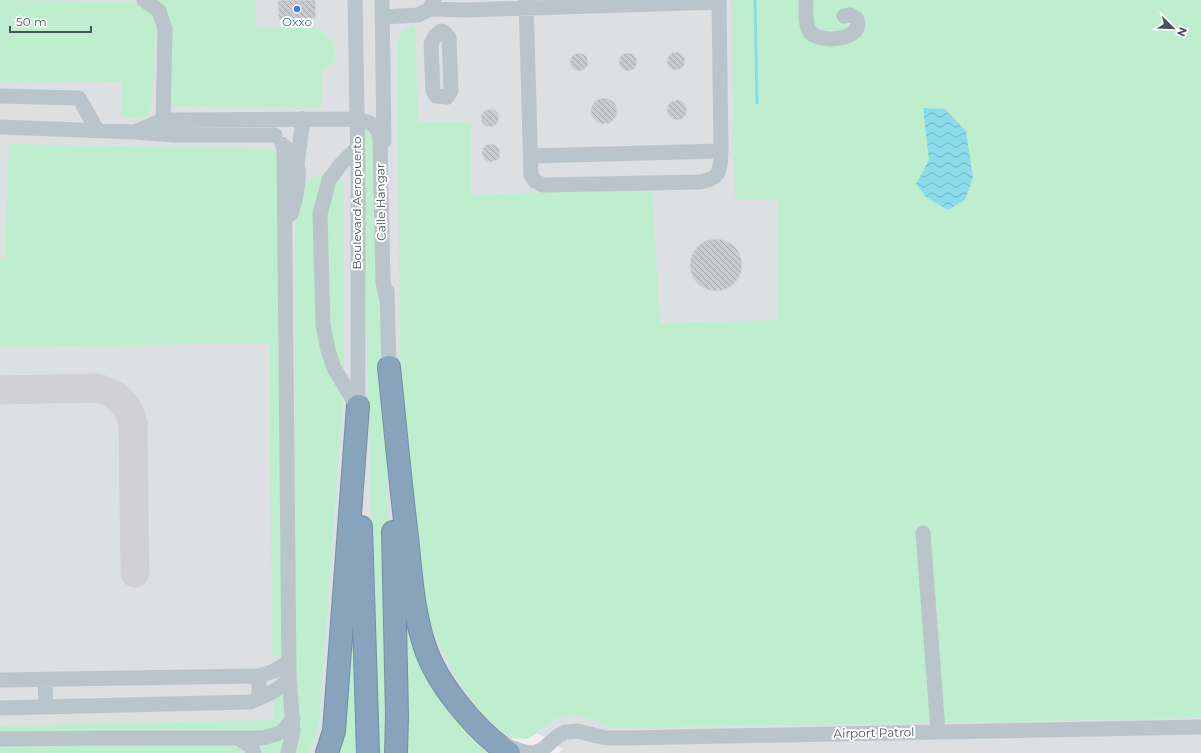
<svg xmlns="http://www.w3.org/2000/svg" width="1201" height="753" font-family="Montserrat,sans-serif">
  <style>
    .airport { fill: #dde0e3 }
    .green { fill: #beeecd }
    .water { fill: url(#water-waves) }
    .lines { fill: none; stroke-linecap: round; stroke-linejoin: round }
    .stream { stroke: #8bdcea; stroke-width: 3 }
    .taxiway { stroke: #d1d1d4; stroke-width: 29 }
    .building { fill: url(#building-back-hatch); stroke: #d3d5da }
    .highway-casing { stroke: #728fa8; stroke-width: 24 }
    .minor { stroke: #bac4cb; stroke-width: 15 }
    .highway { stroke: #87a4bc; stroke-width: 22 }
    .shop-dot { fill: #3f7fe0; stroke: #fff; stroke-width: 1.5 }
    .labels { text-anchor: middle; stroke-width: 4; stroke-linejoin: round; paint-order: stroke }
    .shop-label { font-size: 12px; fill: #366cbe; stroke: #fff }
    .street-label { font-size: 12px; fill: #47535c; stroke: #fff }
  </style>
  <defs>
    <pattern id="water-waves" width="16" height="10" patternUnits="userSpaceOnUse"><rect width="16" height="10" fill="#8bdcea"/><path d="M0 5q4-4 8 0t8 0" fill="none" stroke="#73b5c1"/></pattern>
    <pattern id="building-back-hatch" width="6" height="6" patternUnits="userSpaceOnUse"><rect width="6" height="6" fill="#c8ccd1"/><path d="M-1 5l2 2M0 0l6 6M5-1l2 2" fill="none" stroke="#a4a8ad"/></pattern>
  </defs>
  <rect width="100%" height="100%" fill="#f1eeef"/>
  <path class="airport" d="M0,0H1201V753H559L563,749L537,733L528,739L513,738L500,753H0Z"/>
  <path class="green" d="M0,0L140,2L151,12L156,27L151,109L143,118H121L122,82L0,81Z
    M156,0H255L256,27H319L334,44L336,60L321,73L322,107L167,106Z
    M731,0H1201V718L612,728C596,723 577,710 559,717C548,722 538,732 528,739L513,738L501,731L482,713L455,676L435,637L427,610L418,549L402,386L400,362L397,44C401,31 402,28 415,24L418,122H471V195L652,188L660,323L777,320V200H735Z
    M362,128L368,129L373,132L385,303L392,753H376Z
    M9,144L174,147L291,150L284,186L282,652L280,654L272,657L269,343L0,347V257H5Z
    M327,174C337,175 340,177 344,186V383L319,721L316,736L309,753H0V726L273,720L274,698C289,693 290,687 295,673V241C296,223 295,187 314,177C318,175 323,175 327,174Z
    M358,506L362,753H333Z
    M403,565L418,649L492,753H405Z"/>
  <path class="water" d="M923,108L945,109L966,131L973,178L965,200L948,210L927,198L916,184L929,160Z"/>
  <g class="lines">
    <path class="stream" d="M755,0L757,103"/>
    <path class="taxiway" d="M0,390L96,388C116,392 128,404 133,423L135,573"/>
  </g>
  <path class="building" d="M278,0H315L316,18L279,20Z
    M667 61a9 9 0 1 1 18 0a9 9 0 1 1-18 0Z
    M619 62a9 9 0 1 1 18 0a9 9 0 1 1-18 0Z
    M570 62a9 9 0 1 1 18 0a9 9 0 1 1-18 0Z
    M591 111a13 13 0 1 1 26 0a13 13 0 1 1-26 0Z
    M667 110a10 10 0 1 1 20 0a10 10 0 1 1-20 0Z
    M481 118a9 9 0 1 1 18 0a9 9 0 1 1-18 0Z
    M482 153a9 9 0 1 1 18 0a9 9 0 1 1-18 0Z
    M690 265a26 26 0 1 1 52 0a26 26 0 1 1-52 0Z"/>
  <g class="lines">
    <g class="highway-casing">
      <path id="highway" d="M389,367C395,424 400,480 407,537C411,574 413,612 425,647C437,684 477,732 509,753
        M361,527L368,753
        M393,532L397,715L396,753
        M327,753L334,731L358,406"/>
    </g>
    <path class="minor" d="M144,0L159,11L165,29L163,120
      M355,0L358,165V406
      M382,0L384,141
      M526,0L531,175L535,181L543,185L701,182C722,178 720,169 721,151L719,0
      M806,0C806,9 805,20 808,28C812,43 847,41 855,31C859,27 858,23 857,19L851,15L844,16
      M430,9L466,10L719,2
      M383,17L418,15L430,9L434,0
      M441,31L445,33L449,38L451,91L447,97L436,96L433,91L431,44L435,36Z
      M0,96L79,98L97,130
      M0,127L135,132L174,135H275
      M135,132L163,120H173L356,119C369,121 378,125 380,139L383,282L387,300
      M282,144C288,150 295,156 297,164C301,177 295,201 291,214
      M284,146L289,675L293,731L288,753
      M357,148L341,164L329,180L320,214L323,325L328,350L334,368L350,395L358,406
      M530,156L721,151
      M297,164L303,119
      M387,291L389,367
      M923,533L938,731
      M259,676L274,671L289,662
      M0,680L259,676V698
      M45,680L46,707
      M0,708L251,702C264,695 284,690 289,675
      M238,738L250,746L254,753
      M0,739L107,738H262C279,734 283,734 293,718
      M501,743C511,748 521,752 533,753
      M535,753L543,749L558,736L566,732L577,731L606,738H625L1201,727"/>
    <use href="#highway" class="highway"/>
  </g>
  <circle class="shop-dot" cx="297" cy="9" r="4"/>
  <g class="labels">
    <g class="shop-label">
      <text x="297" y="26">Oxxo</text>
    </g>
    <g class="street-label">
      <text transform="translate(381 202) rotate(-91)" y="4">Calle Hangar</text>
      <text transform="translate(357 203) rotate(-90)" y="4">Boulevard Aeropuerto</text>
      <text transform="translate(874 733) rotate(-1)" y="4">Airport Patrol</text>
    </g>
  </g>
  <g transform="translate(1173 28) rotate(113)" stroke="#ffffff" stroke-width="3" paint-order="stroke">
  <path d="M0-3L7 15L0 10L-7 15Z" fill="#47535c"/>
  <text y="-6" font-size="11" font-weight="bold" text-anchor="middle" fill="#47535c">N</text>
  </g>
  <path d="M10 26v6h81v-6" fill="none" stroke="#47535c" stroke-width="2"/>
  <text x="16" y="26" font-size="12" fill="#47535c" stroke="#ffffff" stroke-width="3" paint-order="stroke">50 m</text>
</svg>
